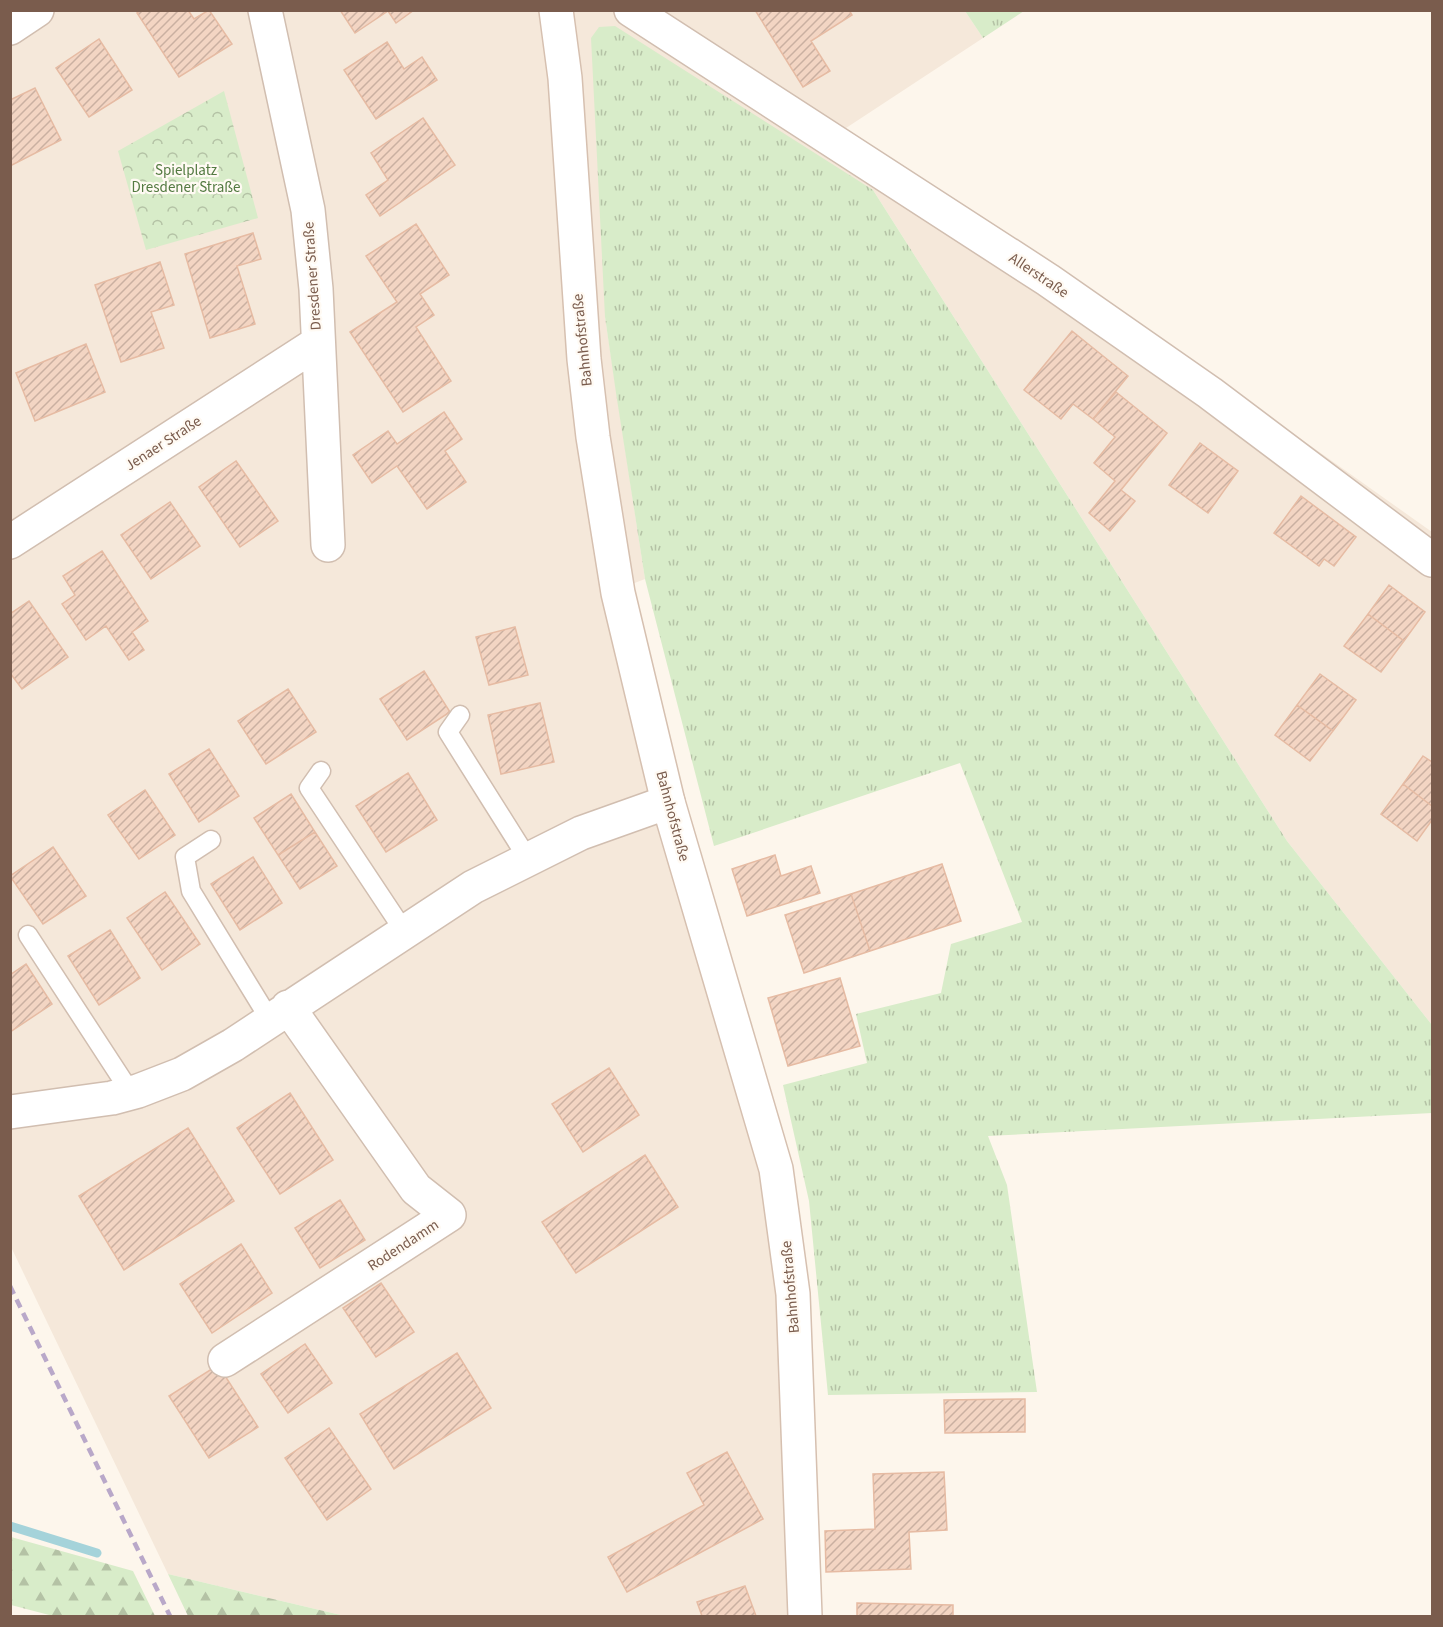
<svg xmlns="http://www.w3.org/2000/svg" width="1443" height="1627" font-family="'Source Sans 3',sans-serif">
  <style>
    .residential { fill: #f5e8da }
    .grass { fill: url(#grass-tufts) }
    .forest { fill: url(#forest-firs) }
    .park { fill: url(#park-crowns) }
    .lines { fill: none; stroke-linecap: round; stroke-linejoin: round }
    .stream { stroke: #a5d3da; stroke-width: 9 }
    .building { fill: url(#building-hatch); stroke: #e6bba3; stroke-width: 1.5 }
    .lane-casing { stroke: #d1beb0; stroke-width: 21 }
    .street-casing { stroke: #d1beb0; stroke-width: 36 }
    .secondary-casing { stroke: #d6c0b0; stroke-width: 36 }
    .lane { stroke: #fff; stroke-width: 18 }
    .street { stroke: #fff; stroke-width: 33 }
    .secondary { stroke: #fff; stroke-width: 33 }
    .rail { stroke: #b9a8c9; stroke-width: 4.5; stroke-dasharray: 9 6; stroke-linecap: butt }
    .labels { text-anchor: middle; stroke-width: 4.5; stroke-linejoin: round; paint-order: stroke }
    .park-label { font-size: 15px; fill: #537a41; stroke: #fffaf3 }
    .street-label { font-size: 15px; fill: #7a5c4d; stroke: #fffaf3 }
  </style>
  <defs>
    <pattern id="grass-tufts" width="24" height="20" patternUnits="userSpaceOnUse" patternTransform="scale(1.5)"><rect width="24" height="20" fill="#d8ecc9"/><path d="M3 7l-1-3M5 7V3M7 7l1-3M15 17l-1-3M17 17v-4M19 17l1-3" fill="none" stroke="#b4c2a5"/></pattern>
    <pattern id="forest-firs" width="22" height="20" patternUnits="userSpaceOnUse" patternTransform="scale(1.5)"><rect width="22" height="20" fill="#d8ecc9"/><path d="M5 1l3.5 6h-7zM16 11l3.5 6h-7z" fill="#b4c2a5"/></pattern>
    <pattern id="park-crowns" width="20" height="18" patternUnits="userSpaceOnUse" patternTransform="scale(1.5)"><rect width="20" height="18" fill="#d8ecc9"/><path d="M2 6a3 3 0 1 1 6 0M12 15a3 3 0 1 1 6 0" fill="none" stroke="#b4c2a5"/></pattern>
    <pattern id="building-hatch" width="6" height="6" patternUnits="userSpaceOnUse" patternTransform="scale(1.5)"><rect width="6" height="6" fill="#f3d5c3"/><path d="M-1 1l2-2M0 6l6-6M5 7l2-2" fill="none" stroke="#cab0a1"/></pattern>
  </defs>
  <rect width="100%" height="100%" fill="#fdf6ec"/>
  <path class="residential" d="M11,11H965L983,38L843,130L1071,276L1432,532V1025L1287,841L873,190L605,317L645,579L606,594L767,1185L780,1287L794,1616H345L168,1574L11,1247Z"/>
  <path class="grass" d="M965,11H1024L983,38Z
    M615,26L873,190L1287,841L1432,1025V1113L988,1136L1007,1185L1037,1392L828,1395L809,1201L783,1085L867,1063L856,1014L941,993L951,944L1022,922L960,763L714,846L645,579L616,393L605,317L591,38L599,27Z"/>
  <path class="forest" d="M11,1537L133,1571L155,1616H53L11,1605Z
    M168,1574L345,1616H188Z"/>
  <path class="park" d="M224,91L258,218L146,250L118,151Z"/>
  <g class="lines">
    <path class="stream" d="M10,1526L97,1553"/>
  </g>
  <path class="building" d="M141,10H188L194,19L209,10L232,44L179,77L137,13Z
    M340,10H414L396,23L388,11L355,33Z
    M755,10H849L852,15L811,41L830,71L803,87Z
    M99,39L132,90L89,117L56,68Z
    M387,42L404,69L422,57L437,80L376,119L344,70Z
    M35,88L61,140L10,166V100Z
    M423,118L455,165L380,216L366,195L388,180L371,153Z
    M416,224L449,275L420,294L434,315L416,327L451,381L403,412L350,332L397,302L366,256Z
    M253,233L261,259L237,266L255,324L210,338L185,254Z
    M160,262L174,305L151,312L164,348L121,362L95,285Z
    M1072,331L1128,376L1093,419L1073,404L1061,419L1024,390Z
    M86,344L105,392L35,421L16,373Z
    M1116,392L1167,433L1121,490L1135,501L1110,531L1089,513L1115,481L1094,463L1115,437L1093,419Z
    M444,412L462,439L445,451L466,482L427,509L397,466L372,483L353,455L388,431L397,444Z
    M1200,443L1238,471L1208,513L1169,485Z
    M236,461L278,521L240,547L199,487Z
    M1301,496L1356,537L1334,566L1324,559L1319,566L1274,533Z
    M170,502L200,546L151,579L121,535Z
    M102,551L148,621L132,632L144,650L129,660L106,626L86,640L62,604L75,595L63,576Z
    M1389,585L1425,612L1404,641L1368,614Z
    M29,601L68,657L22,689L10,673V614Z
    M1368,614L1404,641L1381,672L1344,646Z
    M515,627L528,675L489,685L476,637Z
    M424,671L450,712L407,740L380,699Z
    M1320,674L1356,700L1333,731L1297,705Z
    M288,689L316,732L266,764L238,721Z
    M540,703L554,762L501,774L488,715Z
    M1297,705L1333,731L1310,761L1275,735Z
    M209,749L239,796L199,822L169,774Z
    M1423,756L1432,762V806L1403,784Z
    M408,773L437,820L386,852L356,806Z
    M1403,784L1432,806V820L1417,841L1381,814Z
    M145,790L175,835L139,859L108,815Z
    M291,794L315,832L278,855L254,818Z
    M315,832L337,866L300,889L278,855Z
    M53,847L86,896L43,924L10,876Z
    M775,855L781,876L811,866L820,893L747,916L732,869Z
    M253,857L282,903L240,930L211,884Z
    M942,864L961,921L870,951L851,894Z
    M165,892L200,944L162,970L127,918Z
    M851,894L870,951L804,973L785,915Z
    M110,930L140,978L99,1005L68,956Z
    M26,964L52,1004L10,1032V975Z
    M840,978L860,1046L788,1066L768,998Z
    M609,1068L639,1115L583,1152L552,1104Z
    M290,1093L333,1160L280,1194L237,1128Z
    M188,1128L234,1201L124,1270L79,1196Z
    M645,1155L678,1207L576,1273L542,1222Z
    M340,1200L365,1240L320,1268L295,1228Z
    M241,1244L272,1293L212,1333L180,1284Z
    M381,1283L414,1332L376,1357L343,1308Z
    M305,1344L332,1383L288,1413L261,1374Z
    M457,1353L491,1408L394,1469L360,1414Z
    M218,1365L258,1427L209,1458L169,1396Z
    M1025,1399V1432L945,1433L944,1400Z
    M329,1428L371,1489L327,1520L285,1458Z
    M727,1452L763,1519L627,1592L608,1557L704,1505L687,1473Z
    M944,1472L947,1530L909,1532L911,1569L826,1572L825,1531L875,1529L873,1474Z
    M745,1586L756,1616H702L697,1602Z
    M857,1603L953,1605V1616H857Z"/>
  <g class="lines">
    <g class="lane-casing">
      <path id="lane" d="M460,715L448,732L528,859
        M321,771L309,788L404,931
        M211,840L185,857L191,891L270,1020
        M28,935L131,1093"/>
    </g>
    <g class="street-casing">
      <path id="street" d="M265,10L308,210L316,289L328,545
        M631,10L1048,280L1210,393L1432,560
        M10,28L37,10
        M10,542L316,344
        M10,1112L112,1098L138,1091L182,1074L233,1045L473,887L581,833L668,802
        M225,1360L449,1215L416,1189L288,1007"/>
    </g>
    <g class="secondary-casing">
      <path id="secondary" d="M556,10L565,78L584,359L593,437L618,593L668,802L776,1169L793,1294L805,1616"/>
    </g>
    <use href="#lane" class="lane"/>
    <use href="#street" class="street"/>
    <use href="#secondary" class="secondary"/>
    <path class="rail" d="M10,1286L170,1616"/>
  </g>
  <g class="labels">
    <g class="park-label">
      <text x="186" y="175">Spielplatz<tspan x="186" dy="17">Dresdener Straße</tspan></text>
    </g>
    <g class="street-label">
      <text transform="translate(1039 275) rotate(34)" y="5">Allerstraße</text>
      <text transform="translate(312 276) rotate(-94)" y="5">Dresdener Straße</text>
      <text transform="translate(582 340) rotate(-96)" y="5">Bahnhofstraße</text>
      <text transform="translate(163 443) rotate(-33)" y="5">Jenaer Straße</text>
      <text transform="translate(673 816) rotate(75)" y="5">Bahnhofstraße</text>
      <text transform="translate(403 1245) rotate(-33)" y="5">Rodendamm</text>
      <text transform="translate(790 1287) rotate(-95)" y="5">Bahnhofstraße</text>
    </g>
  </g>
  <rect width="1443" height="1627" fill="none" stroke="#7a5c4d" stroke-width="24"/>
</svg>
